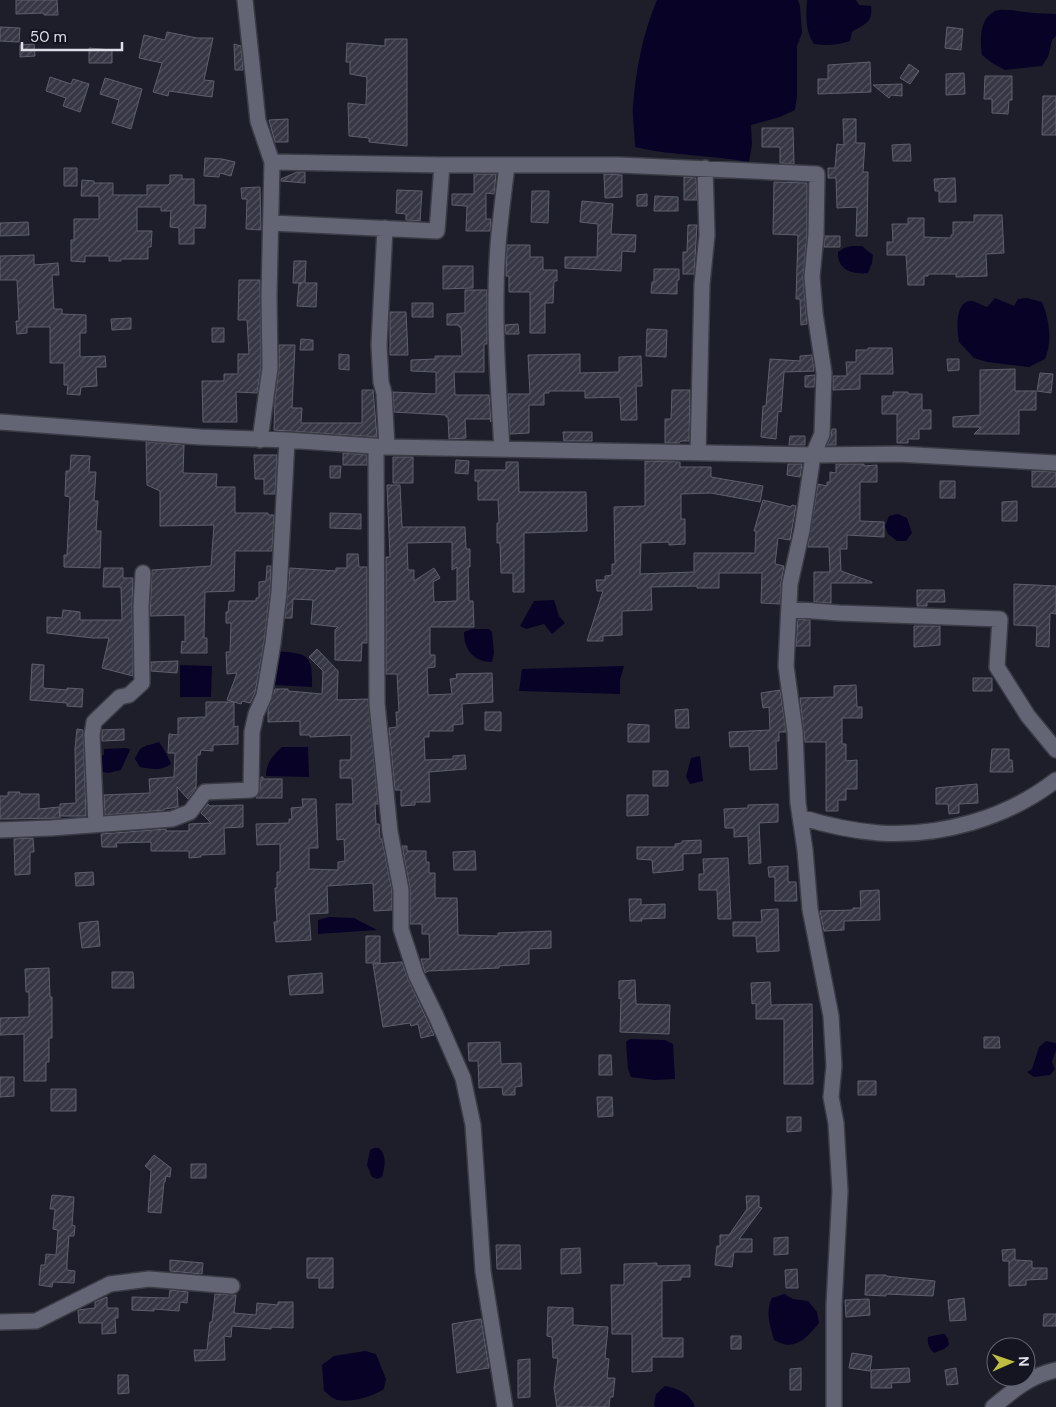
<svg xmlns="http://www.w3.org/2000/svg" width="1056" height="1407" font-family="'DM Sans',sans-serif">
  <style>
    .water { fill: #080227 }
    .building { fill: url(#building-hatch); stroke: #5e5f6e; fill-rule: evenodd }
    .lines { fill: none; stroke-linecap: round; stroke-linejoin: round }
    .minor-casing { stroke: #3b3b46; stroke-width: 18 }
    .minor { stroke: #646574; stroke-width: 15 }
  </style>
  <defs>
    <pattern id="building-hatch" width="6" height="6" patternUnits="userSpaceOnUse" patternTransform="scale(1.25)"><rect width="6" height="6" fill="#363744"/><path d="M-1 1l2-2M0 6l6-6M5 7l2-2" fill="none" stroke="#53545f"/></pattern>
  </defs>
  <rect width="100%" height="100%" fill="#1e1e2b"/>
  <path class="water" d="M657,0H798L800,6L802,33L797,46V96L795,110L780,117L751,125L752,144L749,162C711,155 673,156 635,147C635,133 632,119 633,105C636,69 643,33 657,0Z
    M807,0H856L859,5L871,6C873,24 865,23 852,32L850,41C838,45 827,46 814,44C805,30 806,16 807,0Z
    M1011,10L1033,13L1056,14V36L1052,40L1048,57L1042,66L1005,70L992,63L982,55C980,40 979,19 995,11C999,9 1006,10 1011,10Z
    M852,246H862L873,255L872,263L868,273C853,275 837,270 838,252L844,248Z
    M995,298L1014,306L1018,299L1027,298L1042,302C1049,319 1053,341 1045,359L1029,367L987,362L974,358L959,342C957,331 954,299 973,301C977,302 983,306 987,307Z
    M898,514L907,518L912,533L906,541H897L888,534L885,526L889,516Z
    M554,600L559,616L565,623L552,634L544,624L526,629L520,626L534,601Z
    M472,629H489L492,632L494,653L492,662C474,662 464,650 464,632Z
    M275,651C307,654 313,652 312,687L274,685Z
    M180,665L212,666L211,697H180Z
    M624,666L620,680V694L519,691L522,669Z
    M159,742C162,746 170,760 171,764C162,771 151,769 140,767L135,759C141,743 146,747 159,742Z
    M282,747H308L309,777L266,776C266,763 273,755 282,747Z
    M127,748L130,750L121,770L108,773L98,771L96,756L104,755V749Z
    M700,756L703,781L690,784L686,777L691,758Z
    M329,917L354,918L377,930L318,934V920Z
    M630,1039L665,1040L673,1044L675,1079L654,1080L631,1077L628,1069L626,1042Z
    M1046,1041L1056,1043V1050L1052,1062L1055,1069L1050,1075L1034,1077L1027,1072L1032,1069L1039,1047Z
    M374,1148H379C387,1155 385,1167 382,1177L377,1179L372,1177L367,1165L370,1150Z
    M784,1294L793,1299L808,1301L817,1312L819,1323C806,1339 794,1352 774,1340C770,1325 765,1312 772,1298Z
    M942,1334H945L948,1339L949,1345L944,1349L934,1353C929,1348 927,1343 928,1337Z
    M365,1351L376,1354L386,1379L384,1389C372,1397 351,1403 337,1400C333,1399 328,1394 324,1391L322,1365L334,1356Z
    M665,1386C679,1389 690,1393 695,1407H655L654,1405L656,1394Z"/>
  <path class="building" d="M16,0H57L58,15H44V13L16,14Z
    M0,27L20,28L19,42L0,41Z
    M947,27L963,29L961,50L945,48Z
    M167,32L197,38H213L204,80L214,81L212,97L169,91L168,96L153,92L162,63L139,58L144,35L165,40Z
    M385,39H407V146L369,142V138L349,136L348,103L366,105L367,77L350,74V62H346L347,43L385,46Z
    M34,44L35,56L20,57V45Z
    M234,44L241,46L243,70H235Z
    M89,48L112,50V63H89Z
    M870,62L871,92L818,94V79H828V65Z
    M909,64L919,71L910,84L900,78Z
    M964,73L965,94L946,95V74Z
    M985,76H1012V100H1009L1008,114L992,113V99H984Z
    M50,77L71,84L73,79L89,84L80,112L63,106L66,98L46,91Z
    M105,78L142,89L131,129L112,123L119,100L100,94Z
    M902,84V96L891,95L889,98L873,85Z
    M1043,96H1056V135H1042Z
    M288,119V142H275L269,120Z
    M843,119H856V143H865L863,172H868L867,236H856L857,207L837,208L836,178H828V168H835L837,144L844,145Z
    M762,128H793L794,164L780,163V147H762Z
    M910,144L911,161H893L892,145Z
    M205,158L222,159L235,162L231,176L220,173L219,177L204,176Z
    M64,168H77V186H64Z
    M297,172H305V183L281,181V179Z
    M474,174H496L494,194L486,193V219H491L490,231H466L467,206L452,205V194H474Z
    M604,174L622,175V197L605,198Z
    M170,175H182V179H194V205H206L205,228H194V244H179V228L170,227L171,211H161V207H137V231H152L151,247H148V259H121V261H109V256H85V262L71,261V240H74V219H99V196H81L82,180L94,181V183H113V195H147V185H168L170,183Z
    M684,177L696,178L697,200H684Z
    M955,178L956,202H939V191H935L934,179Z
    M774,182L807,183V234L803,278L807,324L801,325L800,299H796L798,235L773,234Z
    M260,187L261,230L246,229L247,199H242L241,188Z
    M397,190L422,191L420,221L406,220V214L396,213Z
    M532,191H549L548,223L531,222Z
    M647,194V206H637V195Z
    M655,196L678,197V211H654Z
    M582,201L613,204L611,234L636,235L635,252L622,251L621,271L565,268V257H597L598,224L580,222Z
    M974,215H1002L1004,253L986,254L987,276L956,277V274H928V276H924V285H908L906,255H887V242H893L892,224H908V218H924V237L951,238V235H953V222H974Z
    M28,222L29,235L0,236V223Z
    M688,225H697L694,274H683V252H687Z
    M825,236H840V247H824Z
    M507,245H530V257H543V270H557V281H554L553,303H545V333H530V292H509V276H506Z
    M34,255V265L58,263L59,275H52L54,309H62V314L86,315V333H80V357L105,356L106,367H96L97,386L81,387L80,395L67,394L68,385H64V363H50V327H27V333L17,334L16,321H19L17,280H0V256Z
    M294,261H306L305,283H317L316,307L297,306L299,283H302H293Z
    M443,266H473V288L443,289Z
    M654,269H679V280H677V294L651,293L652,282H654Z
    M239,280H260L261,367L257,393L236,392L237,422H203L202,381H224V374H238V354H249L247,320H238Z
    M465,290H487V344H484V372H454L455,395H489L491,422L490,419H465L466,438L449,439L448,417H446V415L394,412L393,392L436,394V372L411,371V360L435,359V356H462L461,327H459V325H447V314L465,313Z
    M412,303H433V317H412Z
    M390,312H406L408,355H390Z
    M131,318V329L112,330L111,319Z
    M518,324L519,334H506L505,325Z
    M212,328H224V342H212Z
    M647,329L667,330L666,357L646,356Z
    M301,339L313,340V350H300Z
    M279,345H295L292,408H302L301,423H362V390H373L377,437L274,430L275,399L279,368Z
    M868,348H892L893,374H860V389L833,390V376H847L846,362H856V350H868Z
    M339,354L349,355V370L339,369Z
    M580,354V373L619,372V357L641,356L642,386H636L637,420H621L620,397L585,398V391H549V393H544V405H529V433L510,434L508,394H530L528,355Z
    M812,355L814,371L784,372L781,412L778,411L776,439L761,437L763,406H766L770,359L800,361V356Z
    M947,359H959V370L948,371Z
    M1015,369V391H1036V410H1019V434H974L981,427H953V417L980,415V370Z
    M1040,373L1053,374L1051,393L1037,391Z
    M815,375L814,387H805V376Z
    M672,390H690L689,441H681L679,443H665V419H671Z
    M893,392H908V394H922V410H931V429H919V439H908V443H897V414H882V396H893Z
    M832,429H836V445H827L831,437Z
    M563,432H592V441H564Z
    M790,436H805V445H789Z
    M146,442L184,445L183,473L217,474L216,487H235V513H268V515H274L272,551H235L234,591L205,592L204,638H207V653H181L182,641L185,642V615L150,616L152,570L211,566L214,525L160,526V491L147,485Z
    M343,453L367,455V465H343Z
    M71,455L90,456L89,472H96L94,501H98L96,531H101L100,568L64,567V555H67L70,497L65,496L66,471H70Z
    M254,455H277L275,494H264V479H255Z
    M393,457H413V483H393Z
    M456,460L469,461L468,474L455,473Z
    M645,461L680,462V467H711V477L763,486L760,502L711,493L681,494V519H685V544L669,545V542L641,543L640,574L694,572V553H755L756,531H754L763,500L791,507L792,505L796,506L790,540L778,538L775,564L784,566L781,583L780,604L761,603L762,573H719V588H697V586L651,587L652,610L622,611V635L603,636V641H587L603,591H597L596,580H605V576L612,575V564H615L614,507L645,506Z
    M506,462H518L519,492H586L587,531L524,533V592H513V573H501L500,543H497V523H499L498,500H478V481H475V470H506Z
    M788,464H802L800,477L787,475Z
    M836,464H864V466L877,465V482H860V521L884,522V537L847,535V549H840L841,571L872,582V583H831V603L814,602V572H830L829,547H808V545L818,484L827,486V482H830V472L836,473Z
    M330,466H341L340,478H330Z
    M1032,471L1056,472V487H1032Z
    M940,481H955V498H940Z
    M387,485H400L402,527H465L466,549H470V567H468L469,601H473L474,627H430V655H435V667L427,668L428,695L452,694L450,679L457,678L456,674L492,673L493,702L462,704L463,724L453,725V731H429V737H424L425,760L453,759V756L465,755L466,769L429,772L430,802H415V805L401,806V790H395L389,728L397,727L396,712H399L397,674H386V557H390ZM452,542V570L457,567V601L434,602L433,582L440,578L434,568L414,581V570H408L407,543Z
    M1017,501V521H1002V502Z
    M330,513L361,514V529L330,528Z
    M347,554H358L359,567H367V643H362L361,661L335,660V630L338,627L311,624L313,600L293,599L292,618H285L290,568L336,571V568H347Z
    M267,566H271L270,591L264,642L255,693L250,703L242,701L241,704L227,700L237,673L227,674L226,652H230L231,623H226V612H228L229,601H256V598H259V582L266,581Z
    M104,568H123V578H133L132,607L133,676L102,668L109,638H93L47,633V617L62,618L63,610L80,612V620H122L121,587H103Z
    M1014,584L1056,586V614L1050,613L1049,647L1036,646L1037,626L1014,625Z
    M917,590H944L945,602H927V606H917Z
    M798,619L810,620V646H796Z
    M914,626H940V645L914,647Z
    M317,649L338,671L337,700L368,699L378,804H375L376,824H379L380,839H382L392,891V910L374,911L373,883L327,886L328,913L309,914L311,940L276,942L274,922H277L275,888H277V872H280V844L257,845L256,824L289,823V819H292L291,808L303,807L302,799H316L318,848H309V869L338,870V862L345,861L344,839L337,840L336,804H353L352,778H340V760H350L351,757V735L310,737V735H300V721L268,722V709L275,689H288V691L322,694L323,671L309,657Z
    M178,661L177,673L151,671V662Z
    M32,664L44,665L43,688L67,690V688L83,689L82,707L67,706V703L30,700Z
    M973,678H992V691H973Z
    M856,685L857,707H862V718H842V744H846V761L857,760V789H846V800H838V811H826V742H805L800,698L834,697V686Z
    M780,690L786,732H779V741H776L777,769L750,770L749,746L730,747L729,732L770,730L769,707L763,708L761,693Z
    M206,702H234V727L238,726V744L213,745V751L201,750L200,755H197L196,788L188,799L177,787L178,807L164,809V810L105,815L104,795L150,793L149,779L174,777L175,753H168L169,734L178,735V718L206,717Z
    M688,709L689,728H676L675,710Z
    M485,712H501V731L485,730Z
    M628,724L649,725V742H628Z
    M77,729L83,730L86,816H60V804L76,803L75,749Z
    M124,729V740L102,741V730Z
    M992,749H1009V760H1012L1013,772H990Z
    M653,771H668V786H653Z
    M261,777H263V779H282V798H256L260,791Z
    M977,784L978,803L959,804V813L949,814L948,804H936V788Z
    M8,792H20L19,794H39V809L59,807L60,818L0,819V796H8Z
    M627,795H648V815L627,816Z
    M208,804L210,806L243,805V827L224,828L225,854L201,855V857L189,858V851H151V842L116,843L117,847H102L101,834L166,829V831H189V824L211,823L201,813Z
    M778,804V822L759,823L761,863L749,864L748,836L734,837V828H725L724,809L748,808V805Z
    M33,838L34,852H30V874L15,875L14,839Z
    M701,840V853L683,854V870L653,873L652,860L637,859V847H675V844L682,843V841Z
    M402,846H407V851H426V862H429V873H435V898H457L458,935L498,936V933L551,931V948L529,949V964L499,966V968L428,971L425,973L421,959H430L429,934H422V924H410V888Z
    M475,851L476,870H454L453,852Z
    M728,858L731,919H718L717,890H699V874H704L703,859Z
    M788,866V882H796L797,901H775V877H769L768,867Z
    M93,872L94,885L76,886L75,873Z
    M879,890L880,920L844,921V930L824,931L820,911L853,910V908H861L860,891Z
    M629,899H641V905L665,904V918L641,919L642,921H630Z
    M778,909L779,951L757,952L756,936H733V922H762L761,910Z
    M98,921L100,946L82,948L79,923Z
    M366,936H380V963H366Z
    M402,962L408,979L434,1035L421,1038L418,1024L411,1026L410,1023L383,1027L373,964Z
    M49,968L50,997H52V1038H49V1062H46V1081H24V1034L0,1035V1018L29,1017V992H26L25,969Z
    M112,972H133L134,988H112Z
    M322,973L323,993L290,995L288,976Z
    M635,980L636,1004L670,1005L669,1034L620,1032L621,998L619,999V981Z
    M770,982L771,1005L812,1004L813,1084H784V1019H756V1003L752,1004L751,983Z
    M984,1037H999L1000,1048H984Z
    M500,1042L501,1064L521,1063L522,1086L515,1087V1095H503L502,1087L479,1088L478,1061H469L468,1043Z
    M599,1055H611L612,1075H599Z
    M0,1077H14V1096L0,1097Z
    M858,1081H876V1095H858Z
    M51,1089H76V1111H51Z
    M597,1097H612L613,1116L598,1117Z
    M787,1117H801V1131L787,1132Z
    M154,1155L171,1168L170,1177L166,1176L165,1182H164L161,1213L148,1212L151,1171L145,1166Z
    M191,1164H206V1178H191Z
    M52,1195L74,1197L72,1225L75,1226L74,1236H69L67,1263V1270L75,1271L74,1283L53,1282L52,1287L39,1285L41,1265H45L46,1254L56,1255L58,1230L53,1229L55,1209H50Z
    M746,1196H759V1207L762,1208L739,1239H752V1252H734L732,1267L715,1265L717,1246H720V1235H729L747,1209Z
    M788,1237V1254L774,1255V1238Z
    M496,1245H520L521,1269H497Z
    M580,1248L581,1273L561,1274V1249Z
    M1015,1249V1260L1032,1261V1268H1047V1279L1026,1280V1285L1009,1286V1261H1003L1002,1250Z
    M307,1258H333V1288H319V1278H307Z
    M170,1260L203,1263L202,1274L170,1271Z
    M657,1263V1266L690,1265V1277H681V1280L662,1281V1338H683V1357H652V1371L632,1372V1334H612L611,1285H624V1264Z
    M797,1269L798,1288H786L785,1270Z
    M866,1275H886V1276L935,1281L933,1296L886,1294V1296L865,1295Z
    M170,1290L188,1292L187,1303L180,1302L179,1311L154,1309V1311L132,1310V1297L169,1298Z
    M215,1294L236,1295L234,1313L256,1315L257,1303L278,1305V1302H293V1328L271,1327V1329L232,1326L231,1337L224,1336L225,1360L195,1361L194,1350H207L210,1322H212Z
    M107,1297V1308H118V1318H115L116,1333L102,1334V1323H79L78,1310L95,1308V1302Z
    M964,1298L966,1320L950,1321L948,1300Z
    M869,1299L870,1315L846,1317L845,1300Z
    M548,1307L573,1308V1325L608,1327L605,1358L609,1359L607,1378H615L613,1397H610L609,1407H557L554,1388L558,1358H553L552,1337L547,1336Z
    M1044,1314H1056V1326H1043Z
    M481,1319L489,1368L457,1373L452,1324Z
    M731,1336H741V1349H731Z
    M852,1353L872,1356L870,1371L849,1368Z
    M530,1359V1397L518,1398V1360Z
    M801,1368V1390H790V1369Z
    M909,1368L910,1382L891,1383L892,1388H871V1370Z
    M956,1368L958,1384L947,1385L945,1370Z
    M118,1375H128L129,1393L118,1394Z"/>
  <g class="lines">
    <g class="minor-casing">
      <path id="minor" d="M245,0L258,121L272,162L269,296L270,368L260,440
        M272,162L442,165H619L817,174L816,235L812,277L815,313L824,373L822,434L813,455L802,530L790,584L786,666L795,732L798,803L805,850L810,909L831,1016L834,1066L831,1097L836,1123L840,1191L834,1305V1407
        M271,223L437,231L442,165
        M385,228L379,345L381,382L384,393L387,447
        M0,422L200,437L287,440L387,447L813,455L898,454L1056,463
        M376,446L377,704L390,832L401,890V929L416,975L436,1016L463,1078L473,1125L483,1271L505,1407
        M502,449C498,382 493,313 498,246C500,219 504,192 507,165
        M698,453L702,284L707,235L705,168
        M789,609L839,613L1000,619L997,667L1028,716L1056,750
        M800,817C826,825 853,831 879,833C941,837 1007,818 1056,780
        M96,825L92,735L94,722L120,697L129,695L142,683L141,607L143,573
        M0,830L51,828L172,819L190,812L205,792L251,790L252,732L256,714L264,696L273,643L279,592L287,440
        M0,1322L36,1321L110,1284L149,1279L232,1286
        M993,1407C1014,1390 1029,1376 1056,1370"/>
    </g>
    <use href="#minor" class="minor"/>
  </g>
  <g transform="translate(1011 1362) rotate(88)"><circle r="24" fill="#141521" stroke="#646570"/>
  <path d="M0-4L9 19L0 12L-9 19Z" fill="#c0be41"/>
  <text y="-8" font-size="14" font-weight="bold" text-anchor="middle" fill="#dddee7">N</text>
  </g>
  <path d="M22 42v8h100v-8" fill="none" stroke="#dddee7" stroke-width="2.5"/>
  <text x="30" y="42" font-size="15" fill="#dddee7" stroke="#141521" stroke-width="4" paint-order="stroke">50 m</text>
</svg>
